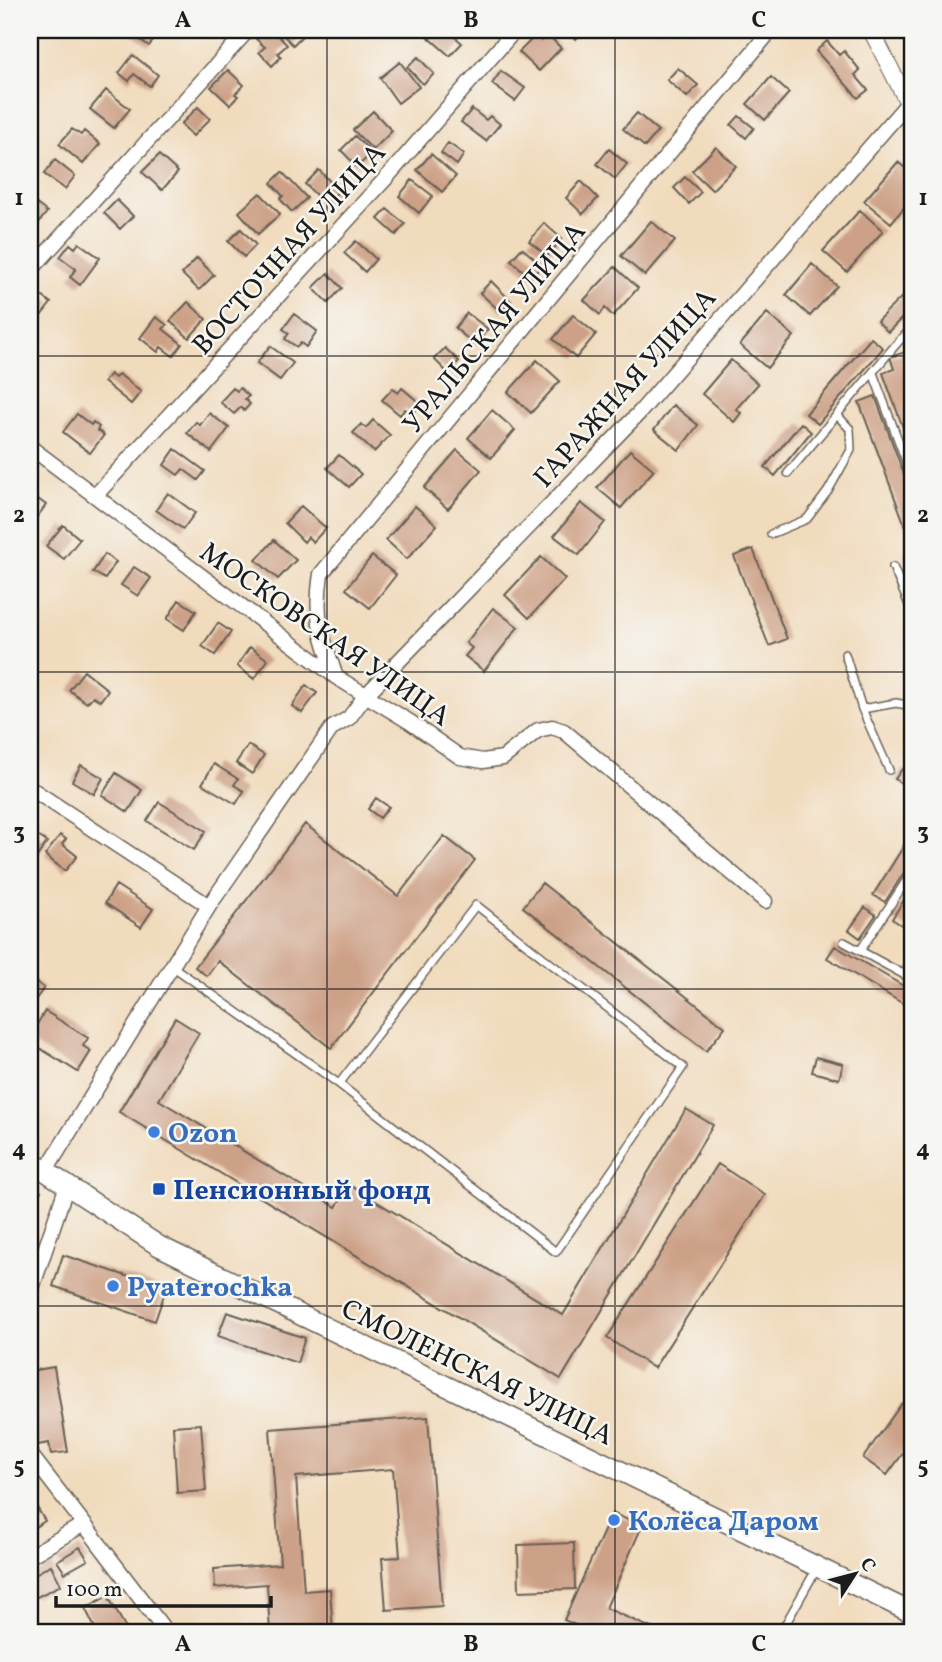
<svg xmlns="http://www.w3.org/2000/svg" width="942" height="1662" font-family="Vollkorn,serif">
  <style>
    .building { fill: #cda187 }
    .lines { fill: none; stroke-linecap: round; stroke-linejoin: round }
    .service-casing { stroke: #675f54; stroke-width: 10 }
    .minor-casing { stroke: #675f54; stroke-width: 17 }
    .tertiary-casing { stroke: #675f54; stroke-width: 18 }
    .secondary-casing { stroke: #675f54; stroke-width: 22 }
    .service { stroke: #fff; stroke-width: 7 }
    .minor { stroke: #fff; stroke-width: 14 }
    .tertiary { stroke: #fff; stroke-width: 16 }
    .secondary { stroke: #fff; stroke-width: 19 }
    .grid { fill: none; stroke: #1c1c1c; stroke-width: 2; stroke-opacity: 0.55 }
    .shop-dot { fill: #3f7fe0; stroke: #f6f6f2; stroke-width: 2.5 }
    .transit-dot { fill: #1a4fb4; stroke: #f6f6f2; stroke-width: 2.5 }
    .labels { text-anchor: middle; stroke-width: 5; stroke-linejoin: round; paint-order: stroke }
    .street-label { font-size: 28px; fill: #1c1c1c; stroke: #f6f6f2 }
    .shop-label { font-size: 28px; font-weight: bold; fill: #366cbe; stroke: #f6f6f2; text-anchor: start }
    .transit-label { font-size: 28px; font-weight: bold; fill: #164399; stroke: #f6f6f2; text-anchor: start }
    .neatline { fill: none; stroke: #1c1c1c; stroke-width: 2.5 }
    .grid-label { font-size: 23px; text-anchor: middle; font-weight: bold; fill: #1c1c1c }
  </style>
  <rect width="100%" height="100%" fill="#f6f6f2"/>
  <filter id="ink" filterUnits="userSpaceOnUse"><feTurbulence type="fractalNoise" baseFrequency=".0143" numOctaves="2"/><feDisplacementMap in="SourceGraphic" scale="14" xChannelSelector="R" yChannelSelector="G"/><feConvolveMatrix kernelMatrix="1 2 1 2 8 2 1 2 1" color-interpolation-filters="sRGB"/></filter>
  <filter id="wash" filterUnits="userSpaceOnUse"><feTurbulence type="fractalNoise" baseFrequency=".00686" numOctaves="4" result="noise"/><feDisplacementMap in="SourceGraphic" scale="28" xChannelSelector="R" yChannelSelector="G"/><feGaussianBlur stdDeviation="1.57" result="paint"/><feColorMatrix in="noise" values="0 0 0 0 0 0 0 0 0 0 0 0 0 0 0 0 0 1.4 0 .05"/><feComposite in="paint" operator="in"/></filter>
  <g filter="url(#wash)">
    <rect width="100%" height="100%" fill="#f1dbbd"/>
    <g id="blocks">
      <path class="building" d="M133,30H161L149,46L130,33Z
        M266,30H273L287,45L278,53L281,57L272,66L259,52L265,47L256,39Z
        M278,30H308L293,45Z
        M431,30H447L462,43L450,56L426,35Z
        M565,30H584L576,39Z
        M536,35L542,41L548,35L561,48L539,71L519,52Z
        M827,41L839,55L844,51L860,70L855,75L868,90L858,98L816,51Z
        M133,55L158,75L150,86L134,74L129,81L119,73Z
        M418,57L434,74L423,84L407,67Z
        M400,62L419,87L398,103L380,78Z
        M678,68L698,85L687,97L667,80Z
        M228,70L244,85L235,94L238,96L230,105L211,87Z
        M501,71L525,88L515,101L492,84Z
        M771,77L789,93L765,120L747,104Z
        M106,90L130,109L114,128L90,109Z
        M198,107L210,119L193,136L181,124Z
        M472,109L486,120L490,116L500,124L486,141L461,122Z
        M373,111L392,131L373,150L353,130Z
        M637,113L658,131L645,147L623,129Z
        M739,116L754,128L746,138L731,125Z
        M72,129L81,135L84,131L100,144L83,164L59,144Z
        M355,136L372,153L357,167L341,150Z
        M448,143L464,154L457,165L441,153Z
        M716,147L736,166L712,190L692,171Z
        M609,149L627,164L615,179L597,164Z
        M431,154L456,176L442,192L417,170Z
        M159,155L178,172L162,190L142,172Z
        M55,160L75,176L65,189L44,174Z
        M898,162L912,174V198L891,223L864,201Z
        M319,170L339,191L325,204L305,184Z
        M282,172L307,198L292,212L280,199L283,196L271,183Z
        M685,177L701,192L689,204L674,188Z
        M412,180L433,196L419,213L399,196Z
        M581,181L598,198L583,214L566,198Z
        M260,193L280,214L258,234L239,212Z
        M30,199L47,212L30,234Z
        M117,200L133,216L120,229L104,213Z
        M387,209L405,224L396,235L378,219Z
        M860,210L883,231L847,272L823,251Z
        M651,221L675,241L645,276L621,256Z
        M544,223L562,239L547,256L529,241Z
        M241,229L256,245L244,257L228,241Z
        M356,241L376,259L365,272L344,253Z
        M79,243L100,258L80,285L70,277L76,269L60,257L70,244L75,248Z
        M522,248L542,265L531,278L511,260Z
        M197,258L214,275L199,290L182,274Z
        M812,264L837,286L810,316L786,295Z
        M615,267L638,288L613,316L605,308L600,315L584,300Z
        M328,273L342,288L328,303L313,288Z
        M491,281L511,301L501,312L480,293Z
        M912,287V308L888,332L877,321Z
        M34,290L51,303L37,321L30,315V295Z
        M188,302L206,319L189,338L170,321Z
        M467,313L488,329L475,345L455,328Z
        M767,313L794,336L767,368L740,345Z
        M294,314L317,331L306,347L301,343L297,347L285,339L289,333L283,329Z
        M573,315L596,334L576,358L553,339Z
        M156,317L167,325L163,329L182,344L173,356L161,347L158,352L140,338Z
        M871,338L883,348L818,424L806,414Z
        M270,346L293,363L280,380L257,363Z
        M445,348L459,361L448,373L434,359Z
        M906,352L912,368V452L883,373L894,369L890,357Z
        M537,360L560,381L531,413L508,392Z
        M731,360L758,384L736,409L741,413L734,422L702,394Z
        M110,374L115,378L119,374L141,392L131,404L104,382Z
        M233,388L237,391L240,388L249,396L245,399L250,404L244,411L241,407L234,414L220,402Z
        M393,388L398,393L402,388L421,404L412,414L405,409L400,415L382,400Z
        M875,396L912,496V544L859,402Z
        M673,405L698,425L679,450L654,430Z
        M492,410L515,430L491,458L468,438Z
        M209,413L229,428L211,452L187,433L196,422L200,425Z
        M77,414L91,425L93,422L99,427L97,430L104,435L90,453L63,432Z
        M373,420L390,435L374,452L353,433L361,424L366,428Z
        M801,423L811,432L775,476L765,467Z
        M175,449L205,471L198,480L183,469L178,475L164,465Z
        M457,450L481,470L448,509L424,488Z
        M630,450L654,470L621,508L597,488Z
        M339,455L361,474L349,487L327,468Z
        M168,493L195,513L183,529L156,510Z
        M38,499L46,505L34,521L30,518V510Z
        M581,503L605,522L579,555L554,536Z
        M301,506L326,528L313,542L308,537L304,542L285,523Z
        M415,506L437,525L407,559L386,540Z
        M63,525L80,539L64,559L46,546Z
        M274,540L296,560L278,579L256,560Z
        M753,549L787,639L769,646L734,556Z
        M105,554L116,562L105,579L93,572Z
        M912,554V578L904,557Z
        M372,556L396,575L370,608L346,589Z
        M541,557L565,579L529,618L505,595Z
        M134,567L151,578L138,596L121,585Z
        M179,600L196,611L184,630L167,619Z
        M493,608L518,627L484,671L465,656L472,648L466,643Z
        M218,623L231,632L215,655L202,646Z
        M250,647L268,660L254,679L237,666Z
        M84,671L108,690L100,701L93,696L87,703L69,690Z
        M306,685L317,693L302,713L292,706Z
        M248,745L264,755L252,774L236,763Z
        M214,764L238,779L234,785L244,791L236,804L202,784Z
        M81,765L103,778L94,794L72,781Z
        M902,769L912,777L907,787L895,779Z
        M116,773L142,790L128,812L102,795Z
        M376,798L389,807L380,818L368,809Z
        M159,802L206,831L194,850L147,821Z
        M305,824L398,896L444,836L475,860L331,1048L218,961L207,976L195,967Z
        M32,827L37,831L35,834L47,842L34,861L30,858V830Z
        M912,833V860L885,902L873,895Z
        M60,835L66,839L62,844L77,856L65,871L45,855Z
        M542,883L725,1027L706,1051L523,907Z
        M116,885L153,909L141,927L105,903Z
        M912,887V932L892,919Z
        M865,907L876,915L860,938L849,930Z
        M835,946L912,991V1009L827,958Z
        M35,981L44,988L30,1007V988Z
        M45,1011L88,1038L83,1046L91,1051L78,1072L30,1042V1036Z
        M175,1018L199,1033L159,1100L336,1207L349,1185L563,1315L686,1109L713,1125L561,1379L119,1112Z
        M816,1057L843,1064L839,1079L812,1072Z
        M718,1164L765,1195L654,1368L607,1338Z
        M30,1183L41,1191L30,1208Z
        M63,1255L166,1289L155,1321L53,1286Z
        M227,1312L305,1338L297,1363L218,1336Z
        M54,1367L68,1452L51,1454L49,1443L32,1446L30,1430V1371Z
        M902,1403L912,1411V1441L887,1475L863,1458Z
        M428,1417L442,1606L386,1610L382,1558L400,1557L393,1469L296,1477L304,1591L330,1589L333,1632H270L267,1584L215,1588L214,1569L280,1564L270,1429Z
        M201,1424L206,1491L177,1493L173,1426Z
        M30,1496L45,1521L30,1530Z
        M612,1513L642,1526L606,1608L660,1632H591L564,1620Z
        M574,1543L575,1589L519,1591L518,1545Z
        M80,1547L88,1560L65,1573L57,1561Z
        M51,1565L61,1585L35,1598L30,1588V1577Z
        M108,1596L128,1632H97L85,1608Z"/>
    </g>
  </g>
  <g filter="url(#ink)">
    <use href="#blocks" fill-opacity="0" stroke="#675f54" stroke-width="2"/>
    <g class="lines">
      <g class="service-casing">
        <path id="service" d="M906,335L912,352
          M873,373L912,477
          M788,473L898,342L912,328
          M771,534L807,519L828,491L851,450L850,429L838,416
          M893,567L912,612
          M845,654L862,709L889,770
          M862,709L896,703L912,706
          M844,942L912,979
          M860,951L912,872
          M172,966L339,1084L476,905L683,1067L556,1252L339,1084
          M904,974L912,960
          M781,1632L817,1568"/>
      </g>
      <g class="minor-casing">
        <path id="minor" d="M30,271L248,30
          M30,447L336,677L410,722L460,757L483,761L503,758L538,730L552,727L564,731L765,901
          M95,496L388,176L515,30
          M336,677C322,636 314,619 321,574L771,30
          M30,788L209,906
          M45,1172L209,906L332,728L349,718L366,695L640,412L908,103
          M30,1294L67,1185
          M30,1454L84,1524L30,1556
          M84,1524L166,1632"/>
      </g>
      <g class="tertiary-casing">
        <path id="tertiary" d="M871,30L912,111"/>
      </g>
      <g class="secondary-casing">
        <path id="secondary" d="M30,1161L159,1246L912,1613"/>
      </g>
      <use href="#service" class="service"/>
      <use href="#minor" class="minor"/>
      <use href="#tertiary" class="tertiary"/>
      <use href="#secondary" class="secondary"/>
    </g>
  </g>
  <path class="grid" d="M327,30V1632M615,30V1632M30,356H912M30,672H912M30,989H912M30,1306H912"/>
  <g class="shop-dot">
    <circle cx="154" cy="1132" r="7"/>
    <circle cx="113" cy="1286" r="7"/>
    <circle cx="614" cy="1520" r="7"/>
  </g>
  <rect class="transit-dot" x="152" y="1182" width="14" height="14" rx="3.5"/>
  <g class="labels">
    <g class="street-label">
      <text transform="translate(288 248) rotate(-48)" y="10">ВОСТОЧНАЯ УЛИЦА</text>
      <text transform="translate(493 327) rotate(-50)" y="10">УРАЛЬСКАЯ УЛИЦА</text>
      <text transform="translate(624 387) rotate(-48)" y="10">ГАРАЖНАЯ УЛИЦА</text>
      <text transform="translate(326 633) rotate(35)" y="10">МОСКОВСКАЯ УЛИЦА</text>
      <text transform="translate(478 1371) rotate(26)" y="10">СМОЛЕНСКАЯ УЛИЦА</text>
    </g>
    <g class="shop-label">
      <text x="168" y="1142">Ozon</text>
      <text x="127" y="1296">Pyaterochka</text>
      <text x="628" y="1530">Колёса Даром</text>
    </g>
    <g class="transit-label">
      <text x="173" y="1199">Пенсионный фонд</text>
    </g>
  </g>
  <rect width="942" height="1662" fill="none" stroke="#f6f6f2" stroke-width="77"/>
  <g transform="translate(855 1574) rotate(54)" stroke="#f6f6f2" stroke-width="5" paint-order="stroke">
  <path d="M0-5L12 26L0 18L-12 26Z" fill="#1c1c1c"/>
  <text y="-10" font-size="19" font-weight="bold" text-anchor="middle" fill="#1c1c1c">С</text>
  </g>
  <path d="M56 1596v10h215v-10" fill="none" stroke="#1c1c1c" stroke-width="3.5"/>
  <text x="66" y="1596" font-size="21" fill="#1c1c1c" stroke="#f6f6f2" stroke-width="5" paint-order="stroke">100 m</text>
  <rect x="38" y="38" width="866" height="1586" class="neatline"/>
  <g class="grid-label">
    <text x="183" y="27">A</text>
    <text x="471" y="27">B</text>
    <text x="759" y="27">C</text>
    <text x="19" y="205">1</text>
    <text x="923" y="205">1</text>
    <text x="19" y="522">2</text>
    <text x="923" y="522">2</text>
    <text x="19" y="839">3</text>
    <text x="923" y="839">3</text>
    <text x="19" y="1156">4</text>
    <text x="923" y="1156">4</text>
    <text x="19" y="1473">5</text>
    <text x="923" y="1473">5</text>
    <text x="183" y="1651">A</text>
    <text x="471" y="1651">B</text>
    <text x="759" y="1651">C</text>
  </g>
</svg>
